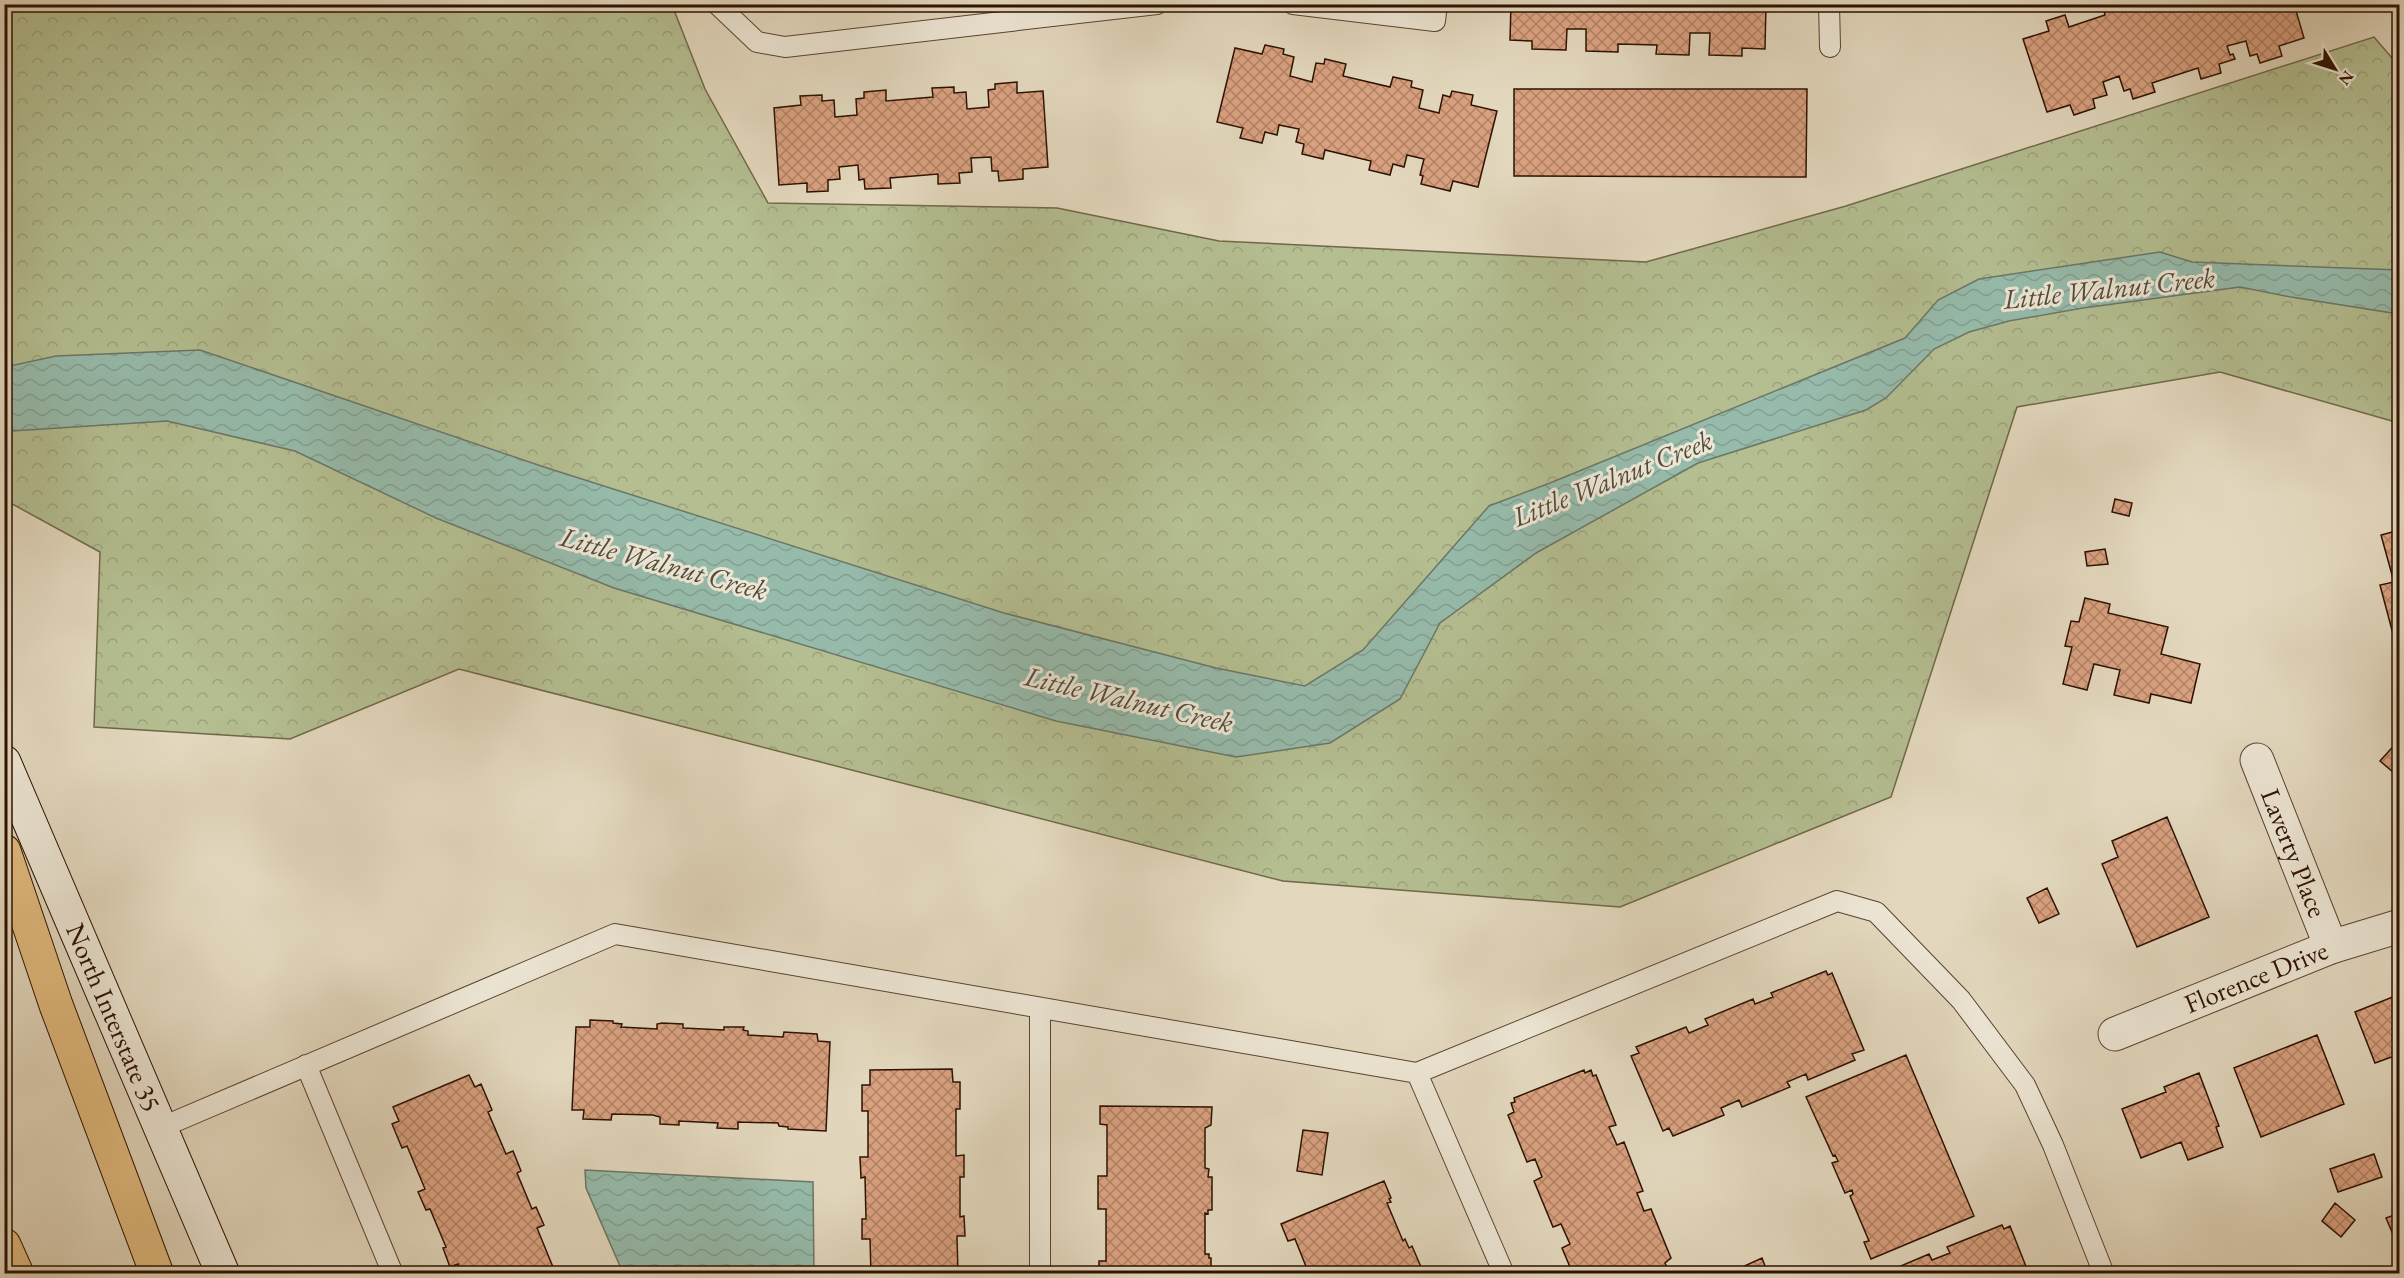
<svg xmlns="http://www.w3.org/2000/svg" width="2404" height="1278" font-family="'EB Garamond',serif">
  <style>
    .forest { fill: url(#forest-crowns); stroke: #706849; stroke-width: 1.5 }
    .water { fill: url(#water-waves); stroke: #6c7767; stroke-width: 1.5 }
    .building { fill: url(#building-cross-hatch); stroke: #2d1101; stroke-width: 1.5 }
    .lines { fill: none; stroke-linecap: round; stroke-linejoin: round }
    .lane-casing { stroke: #5a4330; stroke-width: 22 }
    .street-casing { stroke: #5a4330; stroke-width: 35 }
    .secondary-casing { stroke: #2d1101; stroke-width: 35 }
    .highway-casing { stroke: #2d1101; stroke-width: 35 }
    .lane { stroke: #ede6d5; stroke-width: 20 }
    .street { stroke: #ede6d5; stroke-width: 33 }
    .secondary { stroke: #ede6d5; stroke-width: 33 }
    .highway { stroke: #e2bc7f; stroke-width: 33 }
    .labels { text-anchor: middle; stroke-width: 6; stroke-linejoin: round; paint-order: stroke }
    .street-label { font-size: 27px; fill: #2d1101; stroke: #ede6d5 }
    .water-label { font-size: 28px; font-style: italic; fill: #524c3c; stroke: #ede6d5 }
  </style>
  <defs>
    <pattern id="forest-crowns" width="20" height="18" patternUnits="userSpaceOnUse" patternTransform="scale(1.5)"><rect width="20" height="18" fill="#b4be91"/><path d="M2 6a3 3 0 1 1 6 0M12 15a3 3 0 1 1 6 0" fill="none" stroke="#9ba27b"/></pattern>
    <pattern id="water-waves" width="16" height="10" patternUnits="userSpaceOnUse" patternTransform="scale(1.5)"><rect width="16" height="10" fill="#96bbab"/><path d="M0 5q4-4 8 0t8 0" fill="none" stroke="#82a091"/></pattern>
    <pattern id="building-cross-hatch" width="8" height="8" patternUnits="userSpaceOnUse" patternTransform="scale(1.5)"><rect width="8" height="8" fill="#daa180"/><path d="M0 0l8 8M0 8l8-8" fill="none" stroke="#b18266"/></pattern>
  </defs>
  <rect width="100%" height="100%" fill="#e3d8be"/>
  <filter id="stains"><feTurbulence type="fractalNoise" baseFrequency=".00333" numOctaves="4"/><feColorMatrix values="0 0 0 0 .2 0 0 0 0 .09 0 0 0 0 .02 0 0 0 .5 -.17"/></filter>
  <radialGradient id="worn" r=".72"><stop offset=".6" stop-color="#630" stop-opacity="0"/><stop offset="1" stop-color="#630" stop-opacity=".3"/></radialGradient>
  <path class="forest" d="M4,5H672L705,89L768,203L1057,208L1219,241L1646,262L1846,206L2374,37L2399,66V423L2220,372L2017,407L1891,797L1620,907L1283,881L459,669L290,739L94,727L100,552L5,500Z"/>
  <path class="water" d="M2160,252L2192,262L2399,270V314L2291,297L2240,287L2083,308L2009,321L1969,332L1934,349L1886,398L1866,410L1698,463L1536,553L1440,623L1400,699L1330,743L1236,757L1056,721L614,588L436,518L295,451L167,421L12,431L5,433V367L56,356L200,350L544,467L1004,613L1216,668L1305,686L1363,650L1489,506L1550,483L1905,338L1938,300L1979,279Z
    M585,1170L813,1182L814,1273H623L586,1188Z"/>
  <path class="building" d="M1511,4H1766L1765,49L1742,48V56L1709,55L1710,33H1690L1689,55L1656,54L1657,45L1618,44V52L1586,51V29H1567L1566,50L1532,49V41L1510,40Z
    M2106,4H2129L2131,9L2145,4H2294L2304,38L2279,46L2282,56L2260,63L2257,54L2250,56L2246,41L2227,46L2230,55L2233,54L2235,59L2219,64L2221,73L2201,79L2198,68L2152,83L2155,92L2133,99L2130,89L2124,91L2119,76L2103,82L2107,95L2093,99L2095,108L2074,115L2070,105L2047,112L2023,39L2049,31L2046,21L2065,15L2069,27L2105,15L2103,5Z
    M1265,45L1284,49L1283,54L1294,57L1290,76L1312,82L1316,63L1324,64L1325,59L1346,64L1343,76L1390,87L1393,77L1412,81L1411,87L1423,90L1419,108L1439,113L1443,95L1450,97L1452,91L1473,95L1471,105L1497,111L1478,187L1453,181L1450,191L1421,184L1423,176L1420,175L1424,159L1407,155L1404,167L1393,164L1390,175L1369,170L1371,161L1325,150L1323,159L1302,154L1304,144L1296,142L1299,129L1279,125L1277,135L1265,132L1262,143L1240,138L1243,128L1217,122L1235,48L1262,54Z
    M1017,82V93L1043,91L1048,167L1023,169V179L999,181L998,171H992L991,157L971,158L972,172L959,173L960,183L938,184V174L890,178L891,188L865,189L864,179L859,180L858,165L839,167L840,179L828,180V191L807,192V183L779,185L774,108L801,105L800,96L822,95V101L834,100L835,117L857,115L856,99L864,98V92L886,90V101L933,97L932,88L954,87V93L966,92L967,109L989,107L988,90L995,89V84Z
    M1514,89H1807L1806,177L1514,176Z
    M2115,499L2132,503L2129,516L2112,512Z
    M2400,530V632L2393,634L2380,585L2394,582L2381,535Z
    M2105,549L2108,564L2087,566L2085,552Z
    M2085,598L2110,604L2108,613L2168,627L2161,654L2200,664L2191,703L2151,694L2149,703L2114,695L2120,670L2094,664L2087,690L2063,684L2072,647L2065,646L2071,621L2079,622Z
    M2400,739V778L2380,761Z
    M2167,817L2209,917L2137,947L2102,864L2118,857L2112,841Z
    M2047,888L2059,914L2039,923L2027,898Z
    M1826,971L1828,975L1832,973L1864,1050L1852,1054L1855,1060L1808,1080L1806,1074L1787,1082L1790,1087L1742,1107L1739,1100L1721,1108L1724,1115L1673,1136L1669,1128L1663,1131L1631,1056L1639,1053L1636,1047L1686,1027L1689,1033L1708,1025L1705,1019L1753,999L1755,1004L1773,997L1771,993Z
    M2400,994V1054L2375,1063L2355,1012Z
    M590,1020L613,1021V1023L622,1024L621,1027L657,1029V1024L662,1023L683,1024V1028L724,1030V1027H744L743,1030L748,1031V1035L783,1037L784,1032L817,1034L818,1041L830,1042L826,1131L788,1129V1127L779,1126L778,1123L738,1122V1129L717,1128L718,1123L679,1121V1125L660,1124V1117L653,1115L612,1114L611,1120L583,1119L584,1110H572L576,1027H590Z
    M2317,1035L2344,1104L2261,1137L2234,1068Z
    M1906,1055L1974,1216L1871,1259L1864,1242L1869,1241L1850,1196L1853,1194L1852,1190L1845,1193L1832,1163L1838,1161L1835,1155L1833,1156L1806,1097Z
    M952,1069L953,1082H960V1109H956V1156L964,1155V1177H960V1217L964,1216L965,1236H957L958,1274H871L870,1239H862V1219H866L865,1177L861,1178L860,1157H868V1111H862V1085H870V1070Z
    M1584,1070L1585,1073L1591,1070L1593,1076L1596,1075L1616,1125L1609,1127L1617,1145L1624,1142L1643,1191L1637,1193L1644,1211L1651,1209L1671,1258L1665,1263L1668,1270L1660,1274H1573L1562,1248L1570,1244L1561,1224L1553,1227L1534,1181L1542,1177L1535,1159L1527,1162L1508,1115L1514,1112L1511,1103L1515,1102L1514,1098Z
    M2199,1073L2219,1126L2216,1127L2223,1147L2188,1160L2181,1142L2141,1158L2122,1109L2166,1092L2164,1087Z
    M469,1075L475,1087L481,1084L492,1110L488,1112L506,1154L513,1151L521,1171L517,1173L532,1209L536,1207L544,1225L537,1228L555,1272L560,1269L562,1274H462L458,1264L450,1267L443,1248L446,1247L430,1209L426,1210L418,1192L425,1189L407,1146L402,1148L392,1124L399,1121L393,1107Z
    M1100,1106L1212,1107L1211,1125L1205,1128V1168L1209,1169L1208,1177H1212V1210H1208V1214L1205,1213V1254H1209V1258H1211V1274H1099V1261H1106V1209H1098V1176H1107V1125L1100,1124Z
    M1303,1130L1328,1133L1322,1175L1297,1171Z
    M2374,1154L2382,1177L2338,1192L2330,1169Z
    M1384,1181L1391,1198L1389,1199L1391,1202L1387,1203L1403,1241L1405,1239L1409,1248L1412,1246L1424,1274H1309L1295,1239L1288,1241L1281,1224Z
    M2335,1203L2355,1220L2341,1237L2322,1221Z
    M2400,1213V1251L2386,1218Z
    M2002,1225L2004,1229L2010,1226L2029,1274H1882L1929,1254L1932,1260L1950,1253L1947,1247Z
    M1762,1258L1768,1274H1727Z"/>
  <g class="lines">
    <g class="lane-casing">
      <path id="lane" d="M717,4L757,42L785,47L1157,4
        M1293,4L1435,21L1437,4
        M1829,4L1830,47
        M1040,1008V1274
        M306,1065L393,1274
        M1417,1073L1837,901L1876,912L1961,1000L2025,1085L2053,1145L2104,1274
        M160,1128L615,934L1417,1073L1504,1274"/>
    </g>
    <g class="street-casing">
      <g id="street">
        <path id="s1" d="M2257,760L2331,947"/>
        <path id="s2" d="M2115,1034L2331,947L2400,926"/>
      </g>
    </g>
    <g class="secondary-casing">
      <g id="secondary">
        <path id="s3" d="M4,762L223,1274"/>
      </g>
    </g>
    <g class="highway-casing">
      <path id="highway" d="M4,851L56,1005L157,1274
        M4,1245L17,1274"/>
    </g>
    <use href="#lane" class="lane"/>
    <use href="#street" class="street"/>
    <use href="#secondary" class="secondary"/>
    <use href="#highway" class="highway"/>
  </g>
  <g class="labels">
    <g class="street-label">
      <text dy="9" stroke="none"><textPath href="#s1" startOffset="100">Laverty Place</textPath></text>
      <text dy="9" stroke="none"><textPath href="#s2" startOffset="152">Florence Drive</textPath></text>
      <text dy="9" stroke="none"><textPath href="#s3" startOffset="278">North Interstate 35</textPath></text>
    </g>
    <g class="water-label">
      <text transform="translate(2109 288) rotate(-6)" y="10">Little Walnut Creek</text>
      <text transform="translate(1612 478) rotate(-22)" y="10">Little Walnut Creek</text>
      <text transform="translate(664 563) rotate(15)" y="10">Little Walnut Creek</text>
      <text transform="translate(1129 699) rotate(13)" y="10">Little Walnut Creek</text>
    </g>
  </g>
  <rect width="2404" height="1278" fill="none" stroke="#e3d8be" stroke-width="24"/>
  <rect x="6" y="6" width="2392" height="1266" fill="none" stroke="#2d1101" stroke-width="3"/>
  <rect x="12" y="12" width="2380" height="1254" fill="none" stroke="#2d1101" stroke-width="1.5"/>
  <g transform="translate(2335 69) rotate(128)" stroke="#ede6d5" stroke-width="4.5" paint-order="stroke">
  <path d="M0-4.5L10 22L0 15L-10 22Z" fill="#2d1101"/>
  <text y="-9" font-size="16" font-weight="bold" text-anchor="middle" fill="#2d1101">N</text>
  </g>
  <rect width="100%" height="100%" filter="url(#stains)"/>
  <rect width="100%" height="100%" fill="url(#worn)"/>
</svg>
